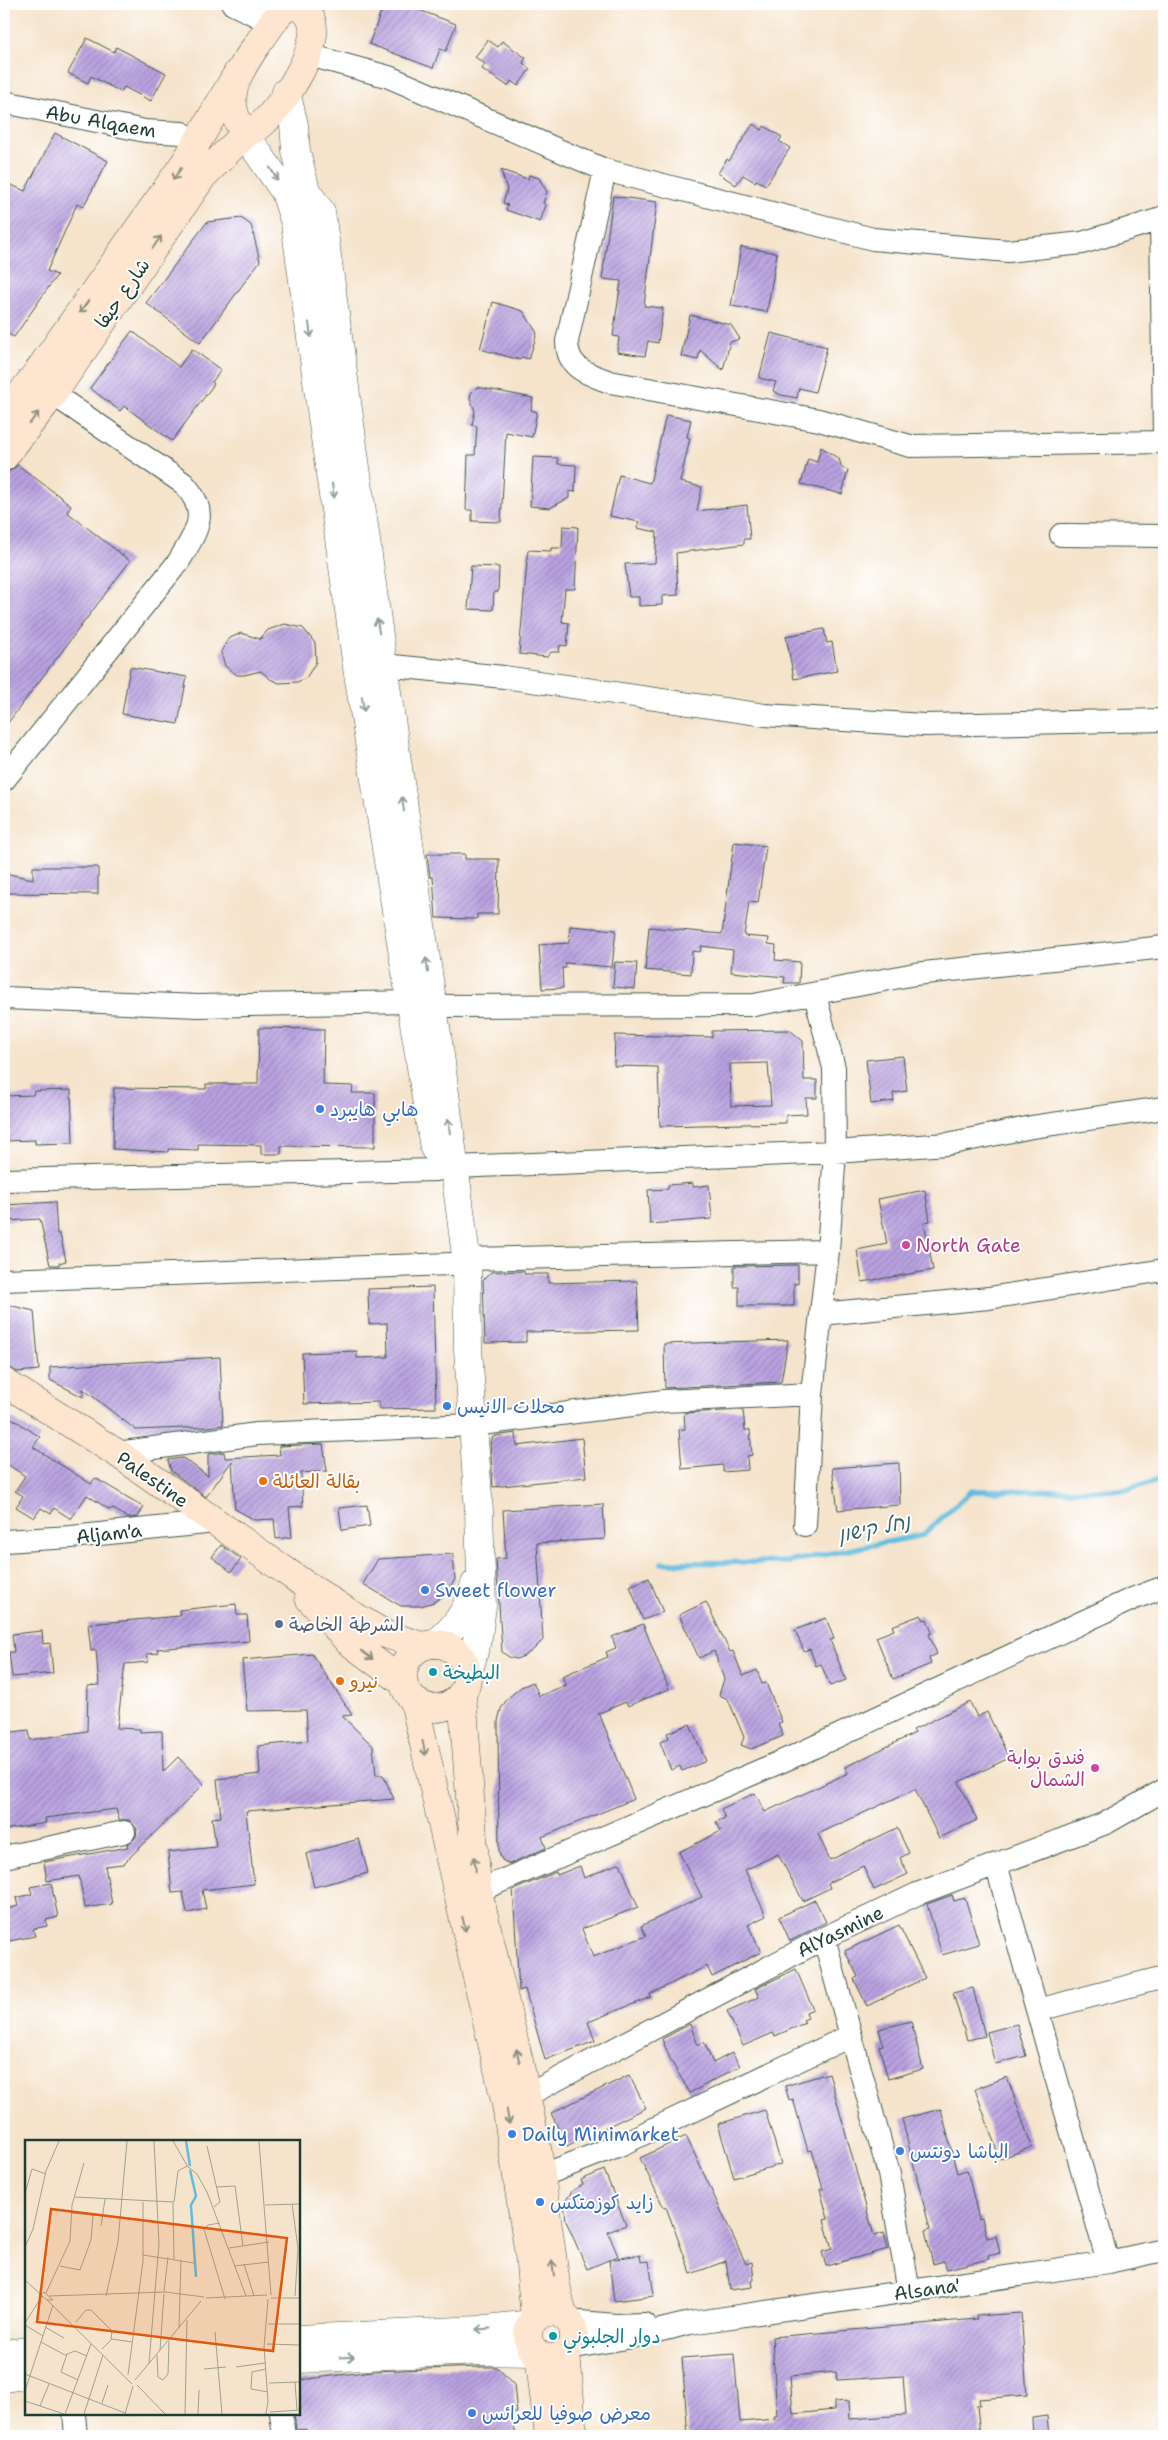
<svg xmlns="http://www.w3.org/2000/svg" width="1168" height="2440" font-family="'Shantell Sans','Playpen Sans Arabic','Playpen Sans Hebrew',sans-serif">
  <style>
    .lines { fill: none; stroke-linecap: round; stroke-linejoin: round }
    .stream { stroke: #60bcde; stroke-width: 5.5 }
    .building { fill: url(#building-hatch); fill-rule: evenodd }
    .minor-casing { stroke: #3f564b; stroke-width: 24 }
    .tertiary-casing { stroke: #3f564b; stroke-width: 29 }
    .secondary-casing { stroke: #3f564b; stroke-width: 29 }
    .minor { stroke: #fff; stroke-width: 22 }
    .tertiary { stroke: #fff; stroke-width: 28 }
    .secondary { stroke: #fde5d0; stroke-width: 28 }
    .oneway { stroke: #8e9182 }
    .oneway2 { stroke: #8f9e9a }
    .shop-dot { fill: #3f7fe0; stroke: #fff; stroke-width: 2 }
    .hotel-dot { fill: #d1479c; stroke: #fff; stroke-width: 2 }
    .food-dot { fill: #e8710a; stroke: #fff; stroke-width: 2 }
    .service-dot { fill: #5c6f8a; stroke: #fff; stroke-width: 2 }
    .culture-dot { fill: #0f9aa8; stroke: #fff; stroke-width: 2 }
    .labels { text-anchor: middle; stroke-width: 4; stroke-linejoin: round; paint-order: stroke }
    .street-label { font-size: 19px; fill: #1f3d34; stroke: #fff }
    .shop-label { font-size: 19px; fill: #366cbe; stroke: #fff; text-anchor: start }
    .hotel-label { font-size: 19px; fill: #b23c85; stroke: #fff; text-anchor: start }
    .food-label { font-size: 19px; fill: #c56008; stroke: #fff; text-anchor: start }
    .service-label { font-size: 19px; fill: #4e5e75; stroke: #fff; text-anchor: start }
    .culture-label { font-size: 19px; fill: #0d838f; stroke: #fff; text-anchor: start }
    .water-label { font-size: 20px; font-style: italic; fill: #326367; stroke: #fff }
    .inset-river { fill: none; stroke: #60bcde; stroke-width: 2.5 }
    .inset-road { fill: none; stroke: #9fa18f; stroke-width: 1 }
    .view { fill: #de580e; fill-opacity: 0.15; stroke: #de580e; stroke-width: 2.5 }
    .inset-edge { fill: none; stroke: #1f3d34; stroke-width: 2.5 }
  </style>
  <defs>
    <pattern id="building-hatch" width="6" height="6" patternUnits="userSpaceOnUse" patternTransform="scale(1.25)"><rect width="6" height="6" fill="#baa2e1"/><path d="M-1 1l2-2M0 6l6-6M5 7l2-2" fill="none" stroke="#9785b7"/></pattern>
  </defs>
  <rect width="100%" height="100%" fill="#fff"/>
  <filter id="ink" filterUnits="userSpaceOnUse"><feTurbulence type="fractalNoise" baseFrequency=".02" numOctaves="2"/><feDisplacementMap in="SourceGraphic" scale="10" xChannelSelector="R" yChannelSelector="G"/><feConvolveMatrix kernelMatrix="1 2 1 2 8 2 1 2 1" color-interpolation-filters="sRGB"/></filter>
  <filter id="wash" filterUnits="userSpaceOnUse"><feTurbulence type="fractalNoise" baseFrequency=".0096" numOctaves="4" result="noise"/><feDisplacementMap in="SourceGraphic" scale="20" xChannelSelector="R" yChannelSelector="G"/><feGaussianBlur stdDeviation="1.12" result="paint"/><feColorMatrix in="noise" values="0 0 0 0 0 0 0 0 0 0 0 0 0 0 0 0 0 1.4 0 .05"/><feComposite in="paint" operator="in"/></filter>
  <g filter="url(#wash)">
    <rect width="100%" height="100%" fill="#f5e3cb"/>
    <g class="lines">
      <path class="stream" d="M662,1563L788,1562L923,1535L971,1491L1125,1490L1164,1479"/>
    </g>
    <g id="blocks">
      <path class="building" d="M384,4H403L456,24L446,51L440,49L433,68L369,44Z
        M87,38L114,52L116,47L166,73L151,101L124,87L121,92L91,76L88,83L68,73Z
        M488,40L498,47L502,41L526,58L523,63L530,69L518,86L511,81L508,86L482,69L485,64L475,57Z
        M753,124L762,130L764,126L782,137L779,141L790,148L766,185L756,180L755,182L743,175L736,185L718,173L727,159L729,161Z
        M55,133L108,161L83,207L77,204L47,271L57,275L14,337L4,332V196L9,184L25,191Z
        M501,170L528,179L529,175L539,178L547,192L543,203L546,205L540,222L506,210L508,205L503,203L507,190Z
        M613,196L657,202L644,306L663,308L658,343L648,341L645,356L617,352L619,337L613,336L621,281L602,279Z
        M241,218L251,225L260,261L200,343L146,303L207,222Z
        M741,247L777,253L767,312L731,306Z
        M493,302L523,311L537,333L529,359L521,357L520,360L480,349Z
        M690,315L731,325L740,339L730,342L723,370L700,350L698,360L681,356Z
        M132,331L179,367L192,349L221,370L212,382L214,384L172,441L124,406L120,411L90,388Z
        M771,333L827,347L815,392L799,388L797,398L781,395L773,391L776,382L759,378Z
        M477,387L533,398L531,410L537,412L532,437L506,432L501,522L472,521V510H466L468,455H475L477,426L472,425L475,411L470,398L471,393Z
        M666,415L691,420L687,437L690,438L680,482L702,487L697,511L747,505L750,539H744V544L676,553L678,595L662,596V605L639,606V597H629L625,564L655,563L657,532L637,528L639,522L610,516L619,475L650,483Z
        M821,447L839,459L842,468L848,470L842,494L801,484L808,459L817,462Z
        M533,457L558,458V464L576,465L575,492L569,491V498L550,508L530,506Z
        M18,465L71,505L67,512L130,561L4,728V472L10,471Z
        M563,526L578,527L575,589H565L562,622L569,623L567,646L560,645L559,652H551L547,657L519,654L528,550L551,551V548H562Z
        M471,566L499,567L498,592H494L493,610L468,609Z
        M285,624L303,628L315,643L316,662L306,678L297,682L279,683L270,679L261,671L244,675H237L225,666L221,652L228,639L241,633L260,639L268,630Z
        M824,629L827,643L832,642L837,671L794,679L786,636Z
        M130,667L187,677L178,724L122,714Z
        M734,842L766,846L758,903L749,902L744,936L769,938L768,944L776,945L775,960L800,962L799,983H784L785,977L731,972L733,950L701,946L700,952L692,951L691,974L645,970L649,927L722,934Z
        M427,854H465V859H499L498,914H477V919L436,918L433,877H430Z
        M33,867H98V894L4,893V873L33,879Z
        M570,926L616,930L612,967L565,963L566,968H562L563,988L542,989L539,945L569,943Z
        M615,962L637,963L635,989L613,987Z
        M259,1028L324,1029L323,1085L353,1086L352,1093H375V1147L281,1146V1154H261V1145L198,1144V1150L168,1149V1152L113,1149L114,1088L206,1089V1084H258Z
        M790,1030L803,1041L804,1080H817V1098H806L807,1114L786,1115V1123L660,1126L658,1067L614,1066L615,1035L712,1037V1031ZM768,1063L771,1105L731,1106L730,1064Z
        M903,1056L907,1091L893,1093L894,1101L871,1104L866,1060Z
        M71,1090L73,1143L35,1144V1140L4,1141V1096L33,1095L34,1091Z
        M693,1183V1187L709,1185L712,1219L650,1224L648,1190L668,1189V1185Z
        M925,1190L930,1221L924,1222L933,1270L862,1282L857,1250L887,1244L878,1199Z
        M55,1202L57,1234H60L66,1261L59,1263V1265H50L40,1219L6,1221L5,1205Z
        M798,1265V1284L794,1283V1306H739V1287H734V1266Z
        M524,1271V1274H548V1283L637,1281L639,1330L526,1332V1342L485,1343L483,1280L491,1272Z
        M433,1287L436,1408L379,1409V1402L304,1404L302,1353L357,1351V1358L388,1357L387,1323L369,1324L368,1289Z
        M4,1304L34,1311L39,1370L17,1372L4,1364Z
        M788,1340L781,1382L665,1388L664,1344Z
        M220,1357L223,1425L208,1427L136,1430L83,1389V1397L50,1380V1367Z
        M743,1410L745,1430H750L752,1455L747,1456L748,1470L723,1472V1465L682,1469L679,1430L685,1429L684,1413Z
        M4,1413L40,1437L33,1447L91,1484L95,1478L144,1507L138,1517L128,1518L112,1508L110,1510L87,1495L71,1519L54,1508L51,1514L41,1508L34,1518L16,1507L23,1496L15,1491L25,1476L4,1462Z
        M516,1433L517,1446L582,1438L586,1477L493,1487L490,1442L494,1436Z
        M323,1444L327,1471L301,1473L303,1506L289,1507L292,1537L276,1539L274,1519L255,1520L235,1509L232,1461L206,1497L171,1471L168,1460L183,1458L208,1476V1454L224,1452L225,1458L280,1455L279,1446Z
        M899,1463L900,1505L838,1510L832,1468Z
        M603,1504L605,1539L537,1543L543,1640L533,1650L524,1656L516,1659L509,1657L502,1652L496,1559L506,1558L503,1510Z
        M367,1505L370,1526L342,1530L339,1508Z
        M221,1545L241,1559L231,1572L212,1557Z
        M453,1554L455,1579L447,1593L434,1602L421,1606H401L363,1584L378,1559Z
        M649,1578L663,1612L643,1620L630,1586Z
        M706,1602L730,1652L733,1651L743,1676L757,1670L762,1684L766,1683L782,1722L778,1723L783,1736L751,1749L741,1745L744,1737L728,1699L719,1695L724,1679L714,1651L699,1658L679,1615Z
        M236,1604L237,1615H247L249,1641L157,1649L158,1653L147,1654L148,1662L125,1664L117,1728L140,1729V1732L162,1731L163,1772L178,1757L204,1784L123,1864L105,1866L112,1904L85,1908L79,1876L47,1881L44,1862L128,1847L127,1845L136,1837L137,1829L129,1820H119L116,1809L45,1818L46,1823L4,1830V1733L29,1730L30,1740L87,1731L88,1686L99,1685L96,1650L91,1651L88,1624L180,1616L179,1610Z
        M921,1615L924,1620L927,1619L932,1633L929,1634L937,1654L929,1658L931,1664L893,1679L876,1637L894,1630L892,1626Z
        M826,1618L834,1639L830,1640L846,1680L830,1686L821,1664L816,1666L810,1649L804,1651L795,1630Z
        M643,1624L669,1689L628,1706L626,1702L599,1713L634,1799L542,1837L546,1848L509,1864L502,1860L499,1852L498,1721L501,1709L507,1699L521,1687L533,1682L539,1696L566,1685L562,1676L608,1657L606,1652L616,1648L612,1637Z
        M42,1631L43,1644L50,1643L53,1673L12,1677L9,1652H14L12,1634Z
        M312,1654L352,1715L342,1716L373,1746L376,1775H383L394,1799L246,1811L254,1884L202,1890L206,1909L187,1913L183,1892L172,1893L168,1852L216,1847L212,1818L221,1817L217,1779L260,1774L258,1746L308,1741L306,1710L247,1711L242,1660Z
        M970,1702L977,1717L987,1712L1009,1758L959,1782L977,1820L939,1838L915,1789L818,1834L830,1860L897,1828L909,1853L900,1858L908,1874L874,1890L863,1866L828,1883L830,1888L803,1901L778,1854L745,1870L766,1916L748,1925L761,1952L712,1977L707,1966L650,1994L651,1997L588,2022L595,2041L545,2060L525,1989L519,1991L513,1890L556,1872L557,1875L580,1866L584,1878L620,1863L638,1907L582,1929L593,1957L646,1936L641,1926L702,1897L679,1852L721,1831L716,1822L725,1818L721,1809L755,1793L765,1812L848,1773L845,1767L915,1733L913,1730Z
        M690,1724L706,1761L682,1771L680,1766L671,1770L660,1742L669,1738L667,1733Z
        M359,1839L368,1873L314,1887L306,1854Z
        M51,1883L58,1917L46,1920L47,1926L33,1929L35,1936L9,1941L4,1910L18,1906L16,1898L32,1894L30,1887Z
        M952,1895L954,1901L965,1898L979,1944L942,1955L927,1904Z
        M815,1900L826,1922L790,1941L779,1917Z
        M899,1925L925,1978L867,2006L854,1979L858,1977L845,1951Z
        M796,1969L813,2009L806,2012L808,2018L803,2020L805,2023L775,2036L773,2033L743,2046L727,2011L759,1997L755,1989Z
        M973,1988L985,2036L967,2040L953,1993Z
        M911,2021L923,2069L888,2079L879,2046L883,2045L879,2029Z
        M690,2024L698,2045L704,2042L713,2063L732,2053L740,2066L690,2093L671,2061L662,2039Z
        M1017,2024L1026,2056L995,2064L987,2032Z
        M829,2073L874,2236L884,2233L888,2249L826,2266L822,2252L832,2249L824,2220L828,2219L820,2189H823L812,2150L808,2151L793,2099L789,2100L785,2086Z
        M629,2075L646,2108L567,2146L551,2113Z
        M1007,2077L1032,2147L1000,2159L975,2089Z
        M941,2109L957,2173L967,2170L979,2219L982,2218L987,2238L996,2236L1000,2253L988,2256L989,2259L947,2269L944,2261L933,2264L925,2231L930,2229L902,2119Z
        M765,2110L781,2164L734,2178L718,2124Z
        M686,2136L746,2264L752,2262L754,2280L751,2281L752,2287L730,2290L726,2261L691,2274L666,2207L664,2208L640,2158Z
        M604,2170L626,2225L608,2232L618,2256L587,2269L566,2221L564,2203L573,2190L583,2185L581,2180Z
        M640,2255L641,2262L649,2261L654,2296L614,2301L609,2260Z
        M1021,2313L1027,2395L979,2399L980,2405H977L980,2436H688L682,2358L734,2354L740,2422L775,2419L774,2416H777L772,2337L977,2319L976,2316ZM836,2372L837,2380L903,2376L906,2415L850,2419L849,2401L834,2402V2410L793,2414L790,2376Z
        M480,2367H497L514,2385L517,2413H509L517,2436H363V2433L307,2436L306,2429L296,2430L294,2414H299V2380L373,2371Z
        M1047,2416L1049,2436H1033L1032,2418Z"/>
    </g>
  </g>
  <g filter="url(#ink)">
    <use href="#blocks" fill-opacity="0" stroke="#3f564b" stroke-width="1"/>
    <g class="lines">
      <g class="minor-casing">
        <path id="minor" d="M233,4L272,23
          M309,55L389,77L605,170L873,239L1008,251L1082,243L1164,218
          M4,102L145,131L182,133L197,143
          M605,170L567,341C567,369 588,374 610,382L819,420L910,446L1164,442
          M1161,218L1164,437
          M1061,535L1164,536
          M366,667L383,665L504,677L765,715L924,725L1164,720
          M4,780L179,561C197,530 211,513 183,483L53,394
          M4,998L198,1006L412,1002L433,1006L754,1005L915,974L1164,947
          M4,1180L437,1170L455,1167L835,1152L947,1144L1032,1127L1164,1108
          M466,1259L828,1251
          M4,1280L451,1264
          M821,1314L989,1298L1164,1270
          M117,1453L257,1434L473,1425L664,1401L812,1394
          M805,1525L812,1394L828,1251L835,1152L834,1068L815,995
          M4,1541L71,1537L215,1522
          M4,1857L124,1832
          M996,1864L1108,2262
          M478,1891L799,1754L1132,1599L1159,1589L1164,1590
          M824,1938L889,2174L909,2292
          M1038,2010L1164,1977
          M526,2096L824,1938L917,1894L1106,1823L1164,1790
          M541,2176L622,2144L850,2036
          M568,2321L616,2325L644,2324
          M569,2348L632,2337L690,2323L1108,2262L1164,2250
          M74,2414L76,2436
          M281,2414L284,2436"/>
      </g>
      <g class="tertiary-casing">
        <path id="tertiary" d="M286,92L294,125L296,151L306,191L321,212L383,665L440,1055L467,1264L468,1349L479,1512L482,1606L478,1636L468,1674
          M245,134L285,192L295,223L357,667L434,1148
          M435,1644C456,1627 467,1611 475,1584
          M299,2339L478,2330L531,2324
          M4,2354L26,2351
          M299,2359L480,2351L536,2352
          M4,2378L26,2375"/>
      </g>
      <g class="secondary-casing">
        <path id="secondary" d="M280,12L290,6C297,5 302,8 307,13C330,37 282,106 262,124C257,128 251,131 245,134C221,100 235,77 256,46C266,32 276,18 286,4
          M4,416L39,370L186,161L238,72
          M4,457L53,394L203,176L245,134
          M4,1382L117,1453L300,1581L351,1614L385,1634L422,1646
          M309,1598L348,1641L403,1682
          M403 1676a32 32 0 1 1 64 0a32 32 0 1 1-64 0Z
          M462,1694L477,1887L519,2061L538,2153L556,2284L563,2316
          M414,1701L506,2105L529,2255L535,2319
          M528 2335a23 23 0 1 1 46 0a23 23 0 1 1-46 0Z
          M566,2352L573,2436
          M539,2355L549,2436"/>
      </g>
      <use href="#minor" class="minor"/>
      <use href="#tertiary" class="tertiary"/>
      <use href="#secondary" class="secondary"/>
    </g>
    <defs><path id="oneway-shaft" d="M-6 0H5M1.5-3L5.5 0L1.5 3" fill="none" stroke-width="1.6" stroke-linecap="round" stroke-linejoin="round" transform="scale(1.25)"/></defs>
    <g class="oneway">
      <use href="#oneway-shaft" transform="translate(177 174) rotate(125)"/>
      <use href="#oneway-shaft" transform="translate(157 242) rotate(-55)"/>
      <use href="#oneway-shaft" transform="translate(84 307) rotate(125)"/>
      <use href="#oneway-shaft" transform="translate(34 418) rotate(-52)"/>
      <use href="#oneway-shaft" transform="translate(367 1655) rotate(36)"/>
      <use href="#oneway-shaft" transform="translate(424 1748) rotate(78)"/>
      <use href="#oneway-shaft" transform="translate(475 1864) rotate(-96)"/>
      <use href="#oneway-shaft" transform="translate(464 1924) rotate(77)"/>
      <use href="#oneway-shaft" transform="translate(518 2056) rotate(-103)"/>
      <use href="#oneway-shaft" transform="translate(508 2117) rotate(81)"/>
      <use href="#oneway-shaft" transform="translate(553 2268) rotate(-97)"/>
    </g>
    <g class="oneway2">
      <use href="#oneway-shaft" transform="translate(274 174) rotate(58)"/>
      <use href="#oneway-shaft" transform="translate(310 330) rotate(82)"/>
      <use href="#oneway-shaft" transform="translate(333 491) rotate(82)"/>
      <use href="#oneway-shaft" transform="translate(378 626) rotate(-98)"/>
      <use href="#oneway-shaft" transform="translate(363 704) rotate(81)"/>
      <use href="#oneway-shaft" transform="translate(403 804) rotate(-98)"/>
      <use href="#oneway-shaft" transform="translate(427 965) rotate(-98)"/>
      <use href="#oneway-shaft" transform="translate(449 1126) rotate(-97)"/>
      <use href="#oneway-shaft" transform="translate(483 2329) rotate(176)"/>
      <use href="#oneway-shaft" transform="translate(347 2357) rotate(-3)"/>
    </g>
  </g>
  <g class="shop-dot">
    <circle cx="320" cy="1109" r="5"/>
    <circle cx="447" cy="1406" r="5"/>
    <circle cx="425" cy="1590" r="5"/>
    <circle cx="512" cy="2134" r="5"/>
    <circle cx="900" cy="2151" r="5"/>
    <circle cx="540" cy="2202" r="5"/>
    <circle cx="472" cy="2413" r="5"/>
  </g>
  <g class="hotel-dot">
    <circle cx="906" cy="1245" r="5"/>
    <circle cx="1095" cy="1768" r="5"/>
  </g>
  <g class="food-dot">
    <circle cx="263" cy="1481" r="5"/>
    <circle cx="340" cy="1681" r="5"/>
  </g>
  <circle class="service-dot" cx="279" cy="1624" r="5"/>
  <g class="culture-dot">
    <circle cx="433" cy="1672" r="5"/>
    <circle cx="553" cy="2336" r="5"/>
  </g>
  <g class="labels">
    <g class="street-label">
      <text transform="translate(101 121) rotate(10)" y="7">Abu Alqaem</text>
      <text transform="translate(122 293) rotate(-55)" y="7">شارع حيفا</text>
      <text transform="translate(153 1479) rotate(35)" y="7">Palestine</text>
      <text transform="translate(109 1533) rotate(-6)" y="7">Aljam'a</text>
      <text transform="translate(840 1931) rotate(-26)" y="7">AlYasmine</text>
      <text transform="translate(927 2289) rotate(-8)" y="7">Alsana'</text>
    </g>
    <g class="shop-label">
      <text x="330" y="1116">هابي هايبرد</text>
      <text x="457" y="1413">محلات الانيس</text>
      <text x="435" y="1597">Sweet flower</text>
      <text x="522" y="2141">Daily Minimarket</text>
      <text x="910" y="2158">الباشا دونتس</text>
      <text x="550" y="2209">زايد كوزمتكس</text>
      <text x="482" y="2420">معرض صوفيا للعرائس</text>
    </g>
    <g class="hotel-label">
      <text x="916" y="1252">North Gate</text>
      <text x="1085" y="1764" text-anchor="end">فندق بوابة<tspan x="1085" dy="22">الشمال</tspan></text>
    </g>
    <g class="food-label">
      <text x="273" y="1488">بقالة العائلة</text>
      <text x="350" y="1688">نيرو</text>
    </g>
    <g class="service-label">
      <text x="289" y="1631">الشرطة الخاصة</text>
    </g>
    <g class="culture-label">
      <text x="443" y="1679">البطيخة</text>
      <text x="563" y="2343">دوار الجلبوني</text>
    </g>
    <g class="water-label">
      <text transform="translate(874 1528) rotate(-11)" y="7">נחל קישון</text>
    </g>
  </g>
  <g transform="translate(25 2140)">
    <rect width="275" height="275" fill="#f5e3cb"/>
    <path class="inset-river" d="M161,1L165,26M165,30L171,56L166,65L171,137"/>
    <path class="inset-road" d="M148,1L163,27L172,34L182,52L221,156M234,1L246,155M182,6L195,62L189,67M192,47L210,46L218,106M0,53L7,29L21,34M50,57L149,62L153,31L162,26M148,63L149,119M267,64L273,108L270,156M240,65L275,64M47,73L78,76M195,83L183,85L179,89L200,159M76,86L80,59M0,107L8,89L21,31L34,1M204,108L244,102M118,115L169,123M219,124L229,156M35,126L55,130L66,100L68,75M209,126L244,122M0,140L13,152L16,155L22,160H28L19,152L16,155M139,152L143,117M21,153L45,101L47,65L59,23M24,156L140,152L179,157M81,156L93,102L102,1M181,158L242,155M246,158H275M22,160L107,244M51,182L61,170H66L87,191L86,199M0,183L17,156M243,184H275M0,185L18,196M20,187L39,198M154,188L156,120M190,192L197,274M16,202L40,215L50,211L62,216M242,204L275,205M77,209L87,199L107,202M135,210L139,154M42,214L36,232L53,240M132,215L133,237L138,240L143,234L144,201M124,223L134,104L129,1M211,227L240,223M179,229L201,227M241,229L227,232L226,249L243,252M0,234L100,273M103,235L118,121V62M110,240L176,161M270,242L272,270M244,243L275,242M112,245L140,274M0,251L28,165M0,261L39,274M77,263L83,245M15,266L24,244M245,272L275,270M40,274L66,204M59,274L78,215M100,274L108,246M160,274L162,180M173,274L174,250M241,274L243,261L239,207L243,159"/>
    <path class="view" d="M26,69L262,98L248,211L12,182Z"/>
    <rect width="275" height="275" class="inset-edge"/>
  </g>
  <rect width="1168" height="2440" fill="none" stroke="#fff" stroke-width="20"/>
</svg>
